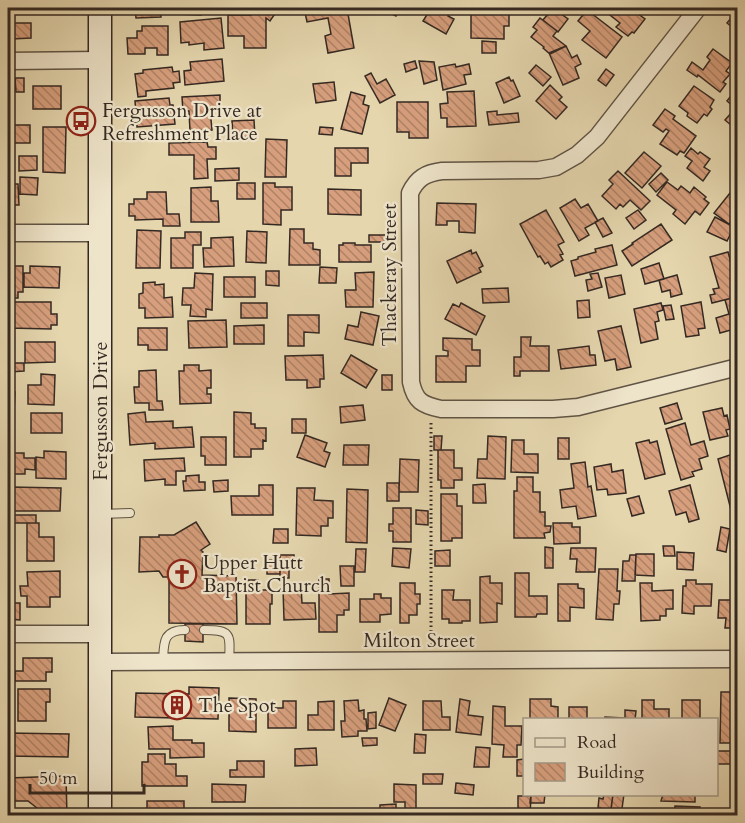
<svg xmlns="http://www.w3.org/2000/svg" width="745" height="823" font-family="Cardo,serif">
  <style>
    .building { fill: url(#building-back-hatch); stroke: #342922; stroke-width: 1.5 }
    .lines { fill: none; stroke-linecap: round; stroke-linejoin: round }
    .service-casing { stroke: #605445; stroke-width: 10 }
    .minor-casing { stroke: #605445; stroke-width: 19 }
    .secondary-casing { stroke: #342922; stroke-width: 25 }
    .path { stroke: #342922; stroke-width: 3; stroke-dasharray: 1.5 3; stroke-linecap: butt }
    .service { stroke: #eee4ca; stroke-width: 8 }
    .minor { stroke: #eee4ca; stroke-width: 16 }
    .secondary { stroke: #eee4ca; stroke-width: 22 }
    .labels { text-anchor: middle; stroke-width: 4.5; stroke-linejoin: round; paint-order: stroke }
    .poi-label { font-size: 20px; fill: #342922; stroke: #eee4ca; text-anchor: start }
    .street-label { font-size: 20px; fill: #342922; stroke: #eee4ca }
  </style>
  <defs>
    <pattern id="building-back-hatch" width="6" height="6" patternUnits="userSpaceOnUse" patternTransform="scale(1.5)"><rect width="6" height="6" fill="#d79f7d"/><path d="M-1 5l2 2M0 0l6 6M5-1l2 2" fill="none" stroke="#af8266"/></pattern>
  </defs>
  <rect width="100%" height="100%" fill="#e5d6ae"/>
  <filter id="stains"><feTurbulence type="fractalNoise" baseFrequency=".00333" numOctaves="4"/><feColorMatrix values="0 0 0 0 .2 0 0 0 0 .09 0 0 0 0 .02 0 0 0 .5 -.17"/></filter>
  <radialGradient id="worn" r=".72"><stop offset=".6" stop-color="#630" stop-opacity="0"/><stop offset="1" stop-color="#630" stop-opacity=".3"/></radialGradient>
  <path class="building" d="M125,8H160L161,17L136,18L135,8L125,9Z
    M175,8H202L201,15L175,14Z
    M256,8H279L270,21L266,18V48H244V36H228V15H251Z
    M304,8H352L353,13L348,14L354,48L328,53L325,36L331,34L328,18L307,22Z
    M379,8H400L396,16Z
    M426,8H452L448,16L454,19L446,34L423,21L430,10Z
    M471,8H498V9L509,10V26H504V39L471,38Z
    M553,8L568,19L558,32L543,20Z
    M615,8H630L645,19L634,33L632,32L628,36L616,27L620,23L610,15Z
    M587,10L622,37L606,58L582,40L590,31L578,21Z
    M733,16L738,19V32L727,23Z
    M221,18L224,48L204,50V43L189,45V42L181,43L180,22Z
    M540,18L557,31L553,36L566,46L550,54L543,48L544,47L531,37L537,30L533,27Z
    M12,23H31V38L12,39Z
    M142,26H168V55H157V48H145V54H128L127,38H137V31H142Z
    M482,41L496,42V53H482Z
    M566,46L572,58L577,55L581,64L575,67L579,78L563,85L549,53Z
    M713,49L732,63L726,71L730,74L723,82L726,84L720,92L698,75L697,77L687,70L692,62L703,70L710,60L707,57Z
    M222,59L224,81L185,85L184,71L191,70L190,62Z
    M415,61L417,68L406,72L404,64Z
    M419,61L434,62L437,80L424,84Z
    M455,64L456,67L469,64L471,74L464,75L466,84L443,90L439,67Z
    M536,65L551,77L543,86L529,73Z
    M172,67L173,72L179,71L180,82L173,83L174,88L146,91V96L138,97L135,74L143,73V70Z
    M606,69L614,75L606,86L598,80Z
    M371,73L377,84L386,79L395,95L380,103L365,76Z
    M509,77L511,81L513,80L520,96L504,103L496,83Z
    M15,78H24V92H16Z
    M334,82L336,100L316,103L313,84Z
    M550,85L562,97L559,100L567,107L556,119L536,101Z
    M33,86H61V109H33Z
    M694,86L714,100L710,107L712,109L707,116L704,114L697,123L687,116L688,113L679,106Z
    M738,87V103L734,107L727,101Z
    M474,91L476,126L447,127V118H441L440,104L448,103L447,92Z
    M351,92L365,96L363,104L369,106L362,134L341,129Z
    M220,95V109H210L212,130L190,131L189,111H183L182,97Z
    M169,98L170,105H173L175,124L137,127L135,101Z
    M397,102H428V138H409V132H397Z
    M665,109L675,116L673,119L696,136L684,153L680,151L677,155L660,144L669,131L666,129L663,132L653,125Z
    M734,110L738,113V131L725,120Z
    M497,111V115L518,113L519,122L489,125L487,112Z
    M254,120L255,137L233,138L232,121Z
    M8,125H30V143H8Z
    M43,127H66L65,173L43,172Z
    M320,127L333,128L332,135L319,134Z
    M266,139L287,140L286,177H265Z
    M207,142L208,147H216V159H207L208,178L194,179V155H169V143Z
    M335,148H368V163H351V176H335Z
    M691,148L698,154L700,152L710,159L704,167L710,171L703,181L687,168L692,161L685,156Z
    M644,152L661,166L642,188L625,173Z
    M19,156H37V170L19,171Z
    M239,168V180L215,181V169Z
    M618,171L650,201L641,210L630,200L623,207L620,204L616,209L602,196L613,184L609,180Z
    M661,173L668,180L656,192L649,184Z
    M20,177L38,178L37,195L20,194Z
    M667,182L678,190L681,186L690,193L694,187L706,197L704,199L709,203L700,215L695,211L685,224L673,214L676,210L657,195Z
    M237,183H255V199H237Z
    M263,183H275V187H292V210H281V225L263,224Z
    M738,183V221L734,218L729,224L714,213Z
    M8,184H18L19,205H8Z
    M211,187V201H218L219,222H191V188Z
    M328,189L361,190V215L328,214Z
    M147,192H166L167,214H179L180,226H163V219L135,220V216H129V204H134V199H147Z
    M575,199L581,208L588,204L598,221L585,228L589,235L579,241L560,208Z
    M437,203L476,204L475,233L459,232V221H447V225H436Z
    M546,210L564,242L558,245L563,254L560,255L563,260L551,267L548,262L545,264L540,256L538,257L520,224Z
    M638,210L646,220L634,229L626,218Z
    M715,217L734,227L727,241L707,232Z
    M603,218L612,233L603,237L595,222Z
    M661,224L672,240L632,266L622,251L633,244L632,243Z
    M290,229H304V243H313V249L320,250V265H289Z
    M137,230L161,231L160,268H136Z
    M247,231L267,232L266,263L246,262Z
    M185,232H201V245H193V268H171V238H185Z
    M369,235H385V242H369Z
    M233,237L234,266L204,267L203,248H211V238Z
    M343,243H355V245H371V262H339V245H343Z
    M612,245L617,265L575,276L571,261L578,259V257L596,252L595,249Z
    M471,250L472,254L476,252L483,266L479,268L481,272L457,283L447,261Z
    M728,252L736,281L732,282L736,297L712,303L710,295L715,294L713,289L719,288L710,257Z
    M659,263L664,279L645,284L641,269Z
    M8,266H23V292H18V298H8Z
    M30,266L60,267L59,288L24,287V273H30Z
    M320,267L337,268L336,283H319Z
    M266,271H279V286L266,285Z
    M374,272L373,307H346L345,290H356L355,273Z
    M195,273L213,274L212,310L206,309V317L190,316L191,305H182L183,288H194Z
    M598,273L602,287L588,291L586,280L592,279L590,274Z
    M621,275L625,294L609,298L605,278Z
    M677,275L682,294L671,297L670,290L662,292L659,280Z
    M224,277H255V297H224Z
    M155,282V285L164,284V298L172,297L173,317L145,318V308H139V294L143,293V283Z
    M508,288L509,302L483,303L482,289Z
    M738,296V328L720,333L716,318L729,314L725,300Z
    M589,300L590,317L578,318L577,301Z
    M8,302H51V314H57V325H51V329L8,328Z
    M701,302L705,328L698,329L699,335L686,337L681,306Z
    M241,303H267V318H241Z
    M461,303L485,316L476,335L445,319L453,304L459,307Z
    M661,303L663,310L657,312L659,321L655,322L658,339L641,343L634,309Z
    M671,305L674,319L666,320L663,306Z
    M361,312L379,316L373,345L345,339L348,325L358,327Z
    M288,315H319V333L304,332V346H288Z
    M226,320L227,347L189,348L188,321Z
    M264,325V344H234V326Z
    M621,326L631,367L617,370L615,359L605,361L598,331Z
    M138,328H167V350H148V345H138Z
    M521,337H531L530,346H549V371H520V376H514V357H521Z
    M443,338L472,339V350H480V366H466V382H436V356H448V351L443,350Z
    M25,342H55V362L25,363Z
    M589,346L590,355H595L596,365L561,369L558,350Z
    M323,355L324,379H320V387L307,388V380H286L285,356Z
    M351,355L377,370L366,388L341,373Z
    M9,363H24V371L9,372Z
    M184,365H199V371L211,370V388H207V394H211V403L180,404L179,371H184Z
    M156,370L157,401H162L163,410H149V403H135L134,387H139V371Z
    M41,374L55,375L54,405L28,404V385H41Z
    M382,375H392V390H382Z
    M8,391L15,392L14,411L8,410Z
    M677,403L682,419L665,424L660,408Z
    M363,405L365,420L341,423L340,407Z
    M722,408L724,416L727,415L730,429L726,430L728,436L710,440L703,412Z
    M145,412L146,422L173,421V428L192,427L194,447L155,449V443L130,445L128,414Z
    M234,412L251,413V424H255V428H266V441L263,440V449H251V457H234Z
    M31,413H62V433H31Z
    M292,419H306V433H292Z
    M685,423L691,445L704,441L708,456L699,459L702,469L692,472L694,476L681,480L666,429Z
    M305,435L327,443L324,451L330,453L325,467L297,457Z
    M434,436H442L441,450H434Z
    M488,436L506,437L505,479L477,478L478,459H487Z
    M201,437H226V465H205V456H201Z
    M558,438H569V459H558Z
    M512,440H524V454H538V473L511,472Z
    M649,440L650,443L657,441L665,474L645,479L636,443Z
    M344,445H369L368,465H343Z
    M438,450H454V468H462V480H454V488H441V480H438Z
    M44,451L66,452V479L36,478V457L44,458Z
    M8,453H24V458H35V470L25,469V474H8Z
    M733,454L738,470V508L731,510L718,459Z
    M184,458L185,471H176V485H165V479L145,481L144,460Z
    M400,459L419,460L418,492H399Z
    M585,462L588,487L591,486L596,516L578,519L576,506L562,508L560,490L574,488L571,464Z
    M611,464L612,472L623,470L626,493L608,495L607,489L597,490L594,467Z
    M199,475V482H205V490L184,491L183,481H186V476Z
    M517,477H533V492H540V512H545V526H551L550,532L544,533L545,538H514V491H517Z
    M228,480V491L214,492L213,481Z
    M387,483H399V501H387Z
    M485,484L486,503H473V485Z
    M259,485H273V515H232L231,496H259Z
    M690,485L699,519L689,522L686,512L676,515L669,491Z
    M11,487L61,488L60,511H11Z
    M297,488H315L314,500L333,501V518H328V526H321V536L296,535Z
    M347,489L368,490L367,543L346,542Z
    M441,494H457V506H462V538H452V541H441Z
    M639,496L644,513L632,516L627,499Z
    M393,508H411V542H393V531H389V524H393Z
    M416,510L428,511V525L416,524Z
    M12,515H36V523H12Z
    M196,522L210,544L201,550L203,552L202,575L236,576L237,624L169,623V577H163L159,571L139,572L140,537H159V535H174Z
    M27,523H39V537H54V561H27Z
    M553,523H572V527H580V543L554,544Z
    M721,527L730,529L726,552L717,550Z
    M274,529H288V543H273Z
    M663,546H674L675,556H664Z
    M545,547L553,548V568H545Z
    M393,548L411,549L409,568L392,566Z
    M571,548H596L595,572H576L577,559H570Z
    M356,549H366L365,572H355Z
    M450,550V566H435V551Z
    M677,552L694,553L693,570L677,569Z
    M636,554H654V576L635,575Z
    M280,555H294V565H289V578H280Z
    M630,555H636L635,581H622L623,561H629Z
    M267,560H280V574H267Z
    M340,566H354V586H341Z
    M599,569H618L617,591H620L619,604H614L613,620L596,619Z
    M60,571V597H50V607H27V596H21L20,586H28L27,572Z
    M515,573H529V596H547V614H537L536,617H515Z
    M490,576V583H502V604L497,603V622L480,623V577Z
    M732,577H738V628H725L726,618H718L719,600H731Z
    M319,579H329V594L349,593V610H344V615H337V632H319Z
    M246,580H258V590H272V604H270V624H246Z
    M686,580H696V584H712L711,606H694V614L682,613L683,586H686Z
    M400,583H415V594H420V604H417V615H409V623H400Z
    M640,583H652V591L673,590V609H666V616H660V620L641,621Z
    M558,584H578V588L584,589V608L570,607V621H558Z
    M301,587L302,603H315L316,619L284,620L283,588Z
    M442,590H454L453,600H470V621H462V623H449V619H442Z
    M374,594H381V598H391V614L380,615V622H360V599H374Z
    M8,598H9V603H20V620L8,619Z
    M185,624H203V642L185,641Z
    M23,658H52V672H46V681H15V671H23Z
    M189,687L219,688L218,719L135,717L136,693L189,694Z
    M18,689H50V702H46V721H18Z
    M721,692H738V743H720Z
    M229,698L256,699V732L229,731Z
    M389,698L406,705L395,731L379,725Z
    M460,699L470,701L468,715L483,717L481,735L456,732Z
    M530,699H551V706L558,707V719H530Z
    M358,700L359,711L364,710V719H366L367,731H358V736L342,737L341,721H345L344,701Z
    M642,700H654V709H669V720H642Z
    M682,700H700V720H682Z
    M283,701H296V728H268V708H283Z
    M334,701V730H308V715H318V702Z
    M423,701H441L442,717H450V730H423Z
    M493,706L505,707V726H522L521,745H517V757H503L504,745L492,744Z
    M569,707H587V720H569Z
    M625,710L636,711L635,720H605V717L625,718Z
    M376,712V728L368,729V713Z
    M173,726V740H192V743H204V757L170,758V749H149L148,727Z
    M8,733L69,734L68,757L8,756Z
    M415,734L426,735L425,753H414Z
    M362,738H377V745L363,746Z
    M476,747L490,748L489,767H474Z
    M316,748L317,765L295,766V749Z
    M716,751H738V764H716Z
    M148,754H165V764H176V776H187V786H142V762H148Z
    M524,759V776H517V760Z
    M237,761H264V777H230V770H237Z
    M423,774H443L442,784H423Z
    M66,776L67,816H37V808L28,801H8V778Z
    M456,783L474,785L473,795L455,793Z
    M212,784L246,785L245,802H212Z
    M394,784L416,785V812H405V802H394Z
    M531,794H545L544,803H530Z
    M604,794H613L611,810L598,808L599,798L603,799Z
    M613,794H624L621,816H610Z
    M695,794V802L661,801L663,794Z
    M518,796H531L530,816H518Z
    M147,801H184V814H175V816H147Z
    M396,804V816H380V805Z
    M675,806L700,807L699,816H674Z
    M622,810L642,812V816H621Z"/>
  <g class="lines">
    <g class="service-casing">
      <path id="service" d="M101,514L130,513
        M204,630C233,630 230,635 229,662
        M163,662C164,644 162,630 185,630"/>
    </g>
    <g class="minor-casing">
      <path id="minor" d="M698,8L597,137L577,155L556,167L539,170L442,171C426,173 417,178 410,193L411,382C415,401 422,405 441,409H553L578,407L738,367
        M8,61L99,60
        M8,233H99
        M8,634H100
        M100,662L738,659"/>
    </g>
    <g class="secondary-casing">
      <path id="secondary" d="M100,8V816"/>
    </g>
    <path class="path" d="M431,423V647"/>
    <use href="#service" class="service"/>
    <use href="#minor" class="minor"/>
    <use href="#secondary" class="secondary"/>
  </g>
  <defs>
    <g id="bus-ring" transform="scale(1.5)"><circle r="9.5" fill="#eee4ca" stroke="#8f2418" stroke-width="1.5"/><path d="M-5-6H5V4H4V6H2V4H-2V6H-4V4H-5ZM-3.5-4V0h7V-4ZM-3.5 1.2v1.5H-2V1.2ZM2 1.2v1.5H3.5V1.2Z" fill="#8f2418"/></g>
    <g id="church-ring" transform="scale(1.5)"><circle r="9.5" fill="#eee4ca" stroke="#8f2418" stroke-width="1.5"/><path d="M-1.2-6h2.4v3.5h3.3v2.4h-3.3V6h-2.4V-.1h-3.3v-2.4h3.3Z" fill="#8f2418"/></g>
    <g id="building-ring" transform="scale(1.5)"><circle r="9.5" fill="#eee4ca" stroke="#8f2418" stroke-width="1.5"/><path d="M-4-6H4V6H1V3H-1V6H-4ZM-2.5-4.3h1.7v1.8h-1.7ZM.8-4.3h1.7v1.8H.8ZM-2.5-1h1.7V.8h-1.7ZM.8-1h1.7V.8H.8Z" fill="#8f2418"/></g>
  </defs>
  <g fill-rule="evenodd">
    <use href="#bus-ring" x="81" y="121"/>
    <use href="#church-ring" x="182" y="574"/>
    <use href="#building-ring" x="177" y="705"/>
  </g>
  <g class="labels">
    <g class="poi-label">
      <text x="102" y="117">Fergusson Drive at<tspan x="102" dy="23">Refreshment Place</tspan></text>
      <text x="203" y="569">Upper Hutt<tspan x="203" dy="23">Baptist Church</tspan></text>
      <text x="198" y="712">The Spot</text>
    </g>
    <g class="street-label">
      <text transform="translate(389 275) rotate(-90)" y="7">Thackeray Street</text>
      <text transform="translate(100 411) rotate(-90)" y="7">Fergusson Drive</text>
      <text x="419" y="647">Milton Street</text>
    </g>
  </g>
  <rect width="745" height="823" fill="none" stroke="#e5d6ae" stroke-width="30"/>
  <rect x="9" y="9" width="727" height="805" fill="none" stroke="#342922" stroke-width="3"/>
  <rect x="15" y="15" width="715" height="793" fill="none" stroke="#342922" stroke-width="1.5"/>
  <rect x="523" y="718" width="195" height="78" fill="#eee4ca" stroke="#a49987" stroke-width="1.5"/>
  <rect x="535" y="738" width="30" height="9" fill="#eee4ca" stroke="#a49987" stroke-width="1.5"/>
  <text x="577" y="748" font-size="18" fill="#342922">Road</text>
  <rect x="535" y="763" width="30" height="18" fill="url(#building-back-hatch)" stroke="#a49987" stroke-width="1.5"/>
  <text x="577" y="778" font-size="18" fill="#342922">Building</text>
  <path d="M30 784v9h114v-9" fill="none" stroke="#342922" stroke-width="3"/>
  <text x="39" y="784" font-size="18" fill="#342922" stroke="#eee4ca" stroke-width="4.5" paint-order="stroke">50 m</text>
  <rect width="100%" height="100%" filter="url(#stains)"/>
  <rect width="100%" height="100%" fill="url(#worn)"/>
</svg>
